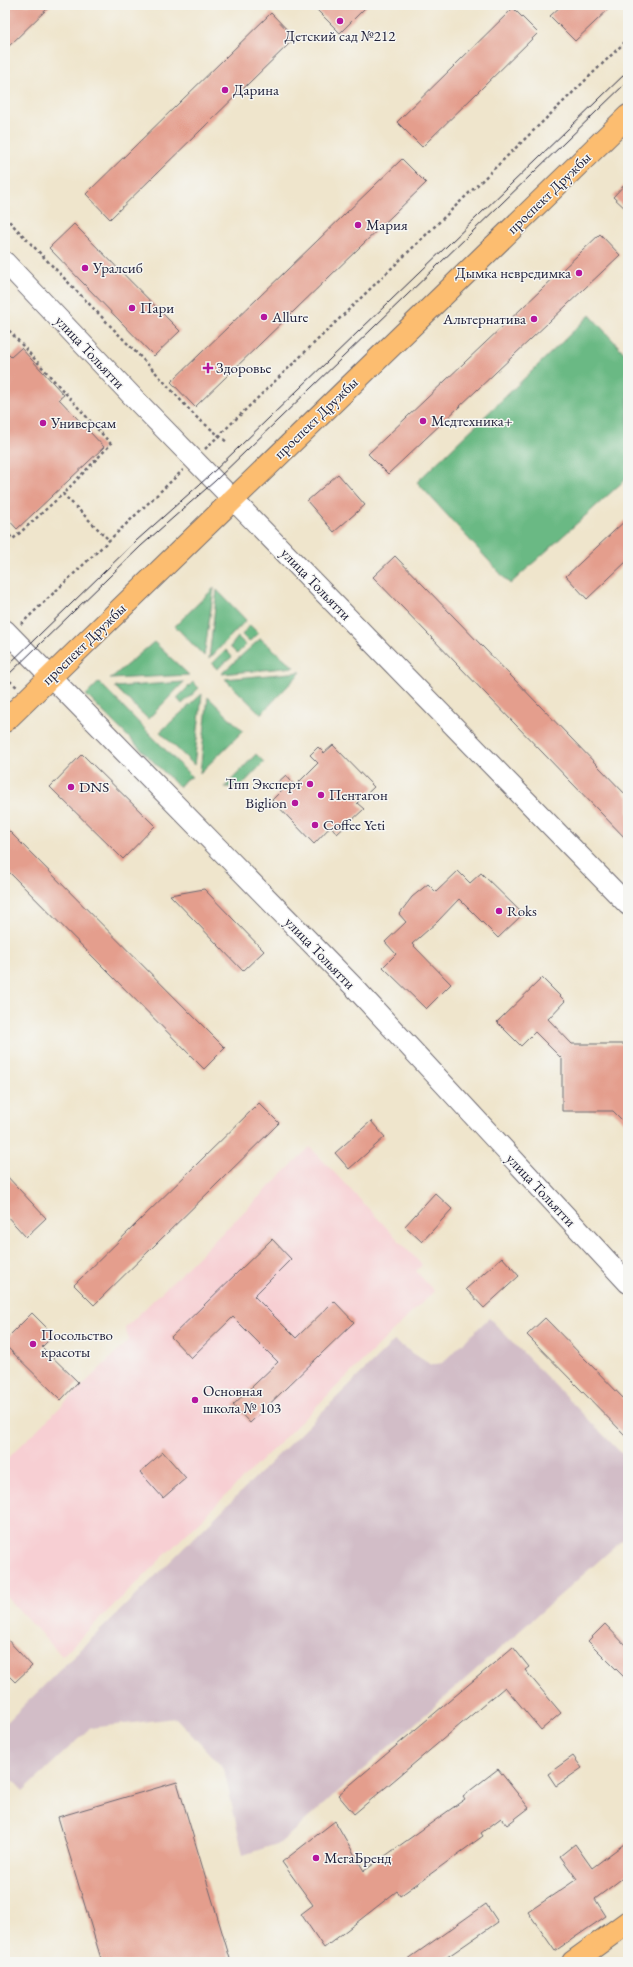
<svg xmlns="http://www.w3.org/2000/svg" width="633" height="1967" font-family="'EB Garamond',serif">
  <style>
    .built { fill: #f7cfd3 }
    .industrial { fill: #d2bdc7 }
    .forest { fill: #6bb984; stroke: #466e60 }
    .building { fill: #e49e8d }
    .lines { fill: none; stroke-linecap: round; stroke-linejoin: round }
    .minor-casing { stroke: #6a666e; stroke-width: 22 }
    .major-casing { stroke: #6a666e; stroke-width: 24 }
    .path { stroke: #6a666e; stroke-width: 2.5; stroke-dasharray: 3 3; stroke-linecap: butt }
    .minor { stroke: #fff; stroke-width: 20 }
    .major { stroke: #fcbd6f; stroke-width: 22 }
    .tram { stroke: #22223b; stroke-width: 1 }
    .poi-dot { fill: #b5179e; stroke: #f6f6f2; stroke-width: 1.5 }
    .labels { text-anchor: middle; stroke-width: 3; stroke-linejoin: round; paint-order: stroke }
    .poi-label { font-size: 15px; fill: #22223b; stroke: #f6f6f2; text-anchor: start }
    .street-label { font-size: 15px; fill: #22223b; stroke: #f6f6f2 }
  </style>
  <rect width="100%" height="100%" fill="#f6f6f2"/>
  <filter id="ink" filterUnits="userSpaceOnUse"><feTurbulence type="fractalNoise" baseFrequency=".025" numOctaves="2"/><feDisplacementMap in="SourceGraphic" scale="8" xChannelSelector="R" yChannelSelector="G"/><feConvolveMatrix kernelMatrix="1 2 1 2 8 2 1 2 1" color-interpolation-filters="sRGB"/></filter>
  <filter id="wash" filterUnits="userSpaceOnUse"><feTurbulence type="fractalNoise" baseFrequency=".012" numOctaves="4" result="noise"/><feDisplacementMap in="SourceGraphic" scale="16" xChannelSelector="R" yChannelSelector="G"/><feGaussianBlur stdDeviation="0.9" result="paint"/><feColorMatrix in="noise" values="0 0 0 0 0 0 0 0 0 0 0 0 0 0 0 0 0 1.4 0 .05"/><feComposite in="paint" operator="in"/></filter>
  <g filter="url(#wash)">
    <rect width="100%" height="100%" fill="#efe5cc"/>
    <path class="built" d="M310,1147L422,1265L416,1271L434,1291L62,1656L5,1595V1461L129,1340L125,1328Z"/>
    <path class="industrial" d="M489,1318L628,1460V1535L280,1843L243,1855L224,1769L176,1718L90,1728L23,1791L5,1772V1724L394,1341L431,1365L442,1363Z"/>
    <path class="forest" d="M590,315L628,357V477L510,584L417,482Z
      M214,588L204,656L175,626Z
      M217,590L246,620L209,659Z
      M250,625L258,633L249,642L242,635Z
      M238,637L246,645L237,654L230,647Z
      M261,639L294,667L221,674L260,639Z
      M154,642L189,675L110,679Z
      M226,650L232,657L217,669L212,664Z
      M301,672L261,714L225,679Z
      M99,682L192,777L186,779L179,787L86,695Z
      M184,682L148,719L115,687Z
      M193,682L199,688L182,704L177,698Z
      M202,694L194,765L160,732Z
      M208,697L243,731L200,773Z
      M256,754L264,762L240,787H225Z"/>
    <g id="blocks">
      <path class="building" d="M5,5H51L5,50Z
        M312,5H368L340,33Z
        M562,5H613L575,41L550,16Z
        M513,8L538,33L422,147L397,122Z
        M271,13L295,38L110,219L86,194Z
        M402,159L426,183L195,407L171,382Z
        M628,181V211L613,197Z
        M74,224L180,331L154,356L49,248Z
        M600,234L620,255L388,474L368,454Z
        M21,348L64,395L59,399L104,447L17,529L5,516V351L11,357Z
        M338,474L365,505L334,532L307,501Z
        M628,518V560L587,599L566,576Z
        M395,556L628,797V841L373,577Z
        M333,745L374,787L357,803L364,809L337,834L331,826L314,844L272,800L282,790L276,784L286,775L295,786L318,763L310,755L318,747L324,753Z
        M82,754L155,826L123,859L50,787Z
        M5,827L225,1048L204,1069L5,868Z
        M458,871L470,883L481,873L523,914L498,938L459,899L437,922L412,944L451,984L426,1009L383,967L396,954L385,942L406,922L399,914L412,897L428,884L436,892Z
        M204,889L264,951L243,971L170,895Z
        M542,978L565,1001L548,1019L572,1044H628V1126L613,1111H562V1059L535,1032L521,1046L497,1022Z
        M259,1103L279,1123L94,1305L74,1285Z
        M371,1121L385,1137L349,1169L335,1153Z
        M5,1174L46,1218L26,1237L5,1214Z
        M435,1193L452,1209L422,1242L405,1226Z
        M272,1239L291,1259L254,1296L296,1338L334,1301L354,1322L250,1423L233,1405L278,1362L233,1317L191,1358L171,1337Z
        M502,1257L519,1276L484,1308L466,1289Z
        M32,1313L54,1335L42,1347L78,1382L61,1400L5,1345V1340Z
        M545,1318L628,1403V1438L527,1335Z
        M163,1452L186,1478L163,1498L140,1472Z
        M605,1624L628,1648V1681L588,1641Z
        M5,1637L32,1666L15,1682L5,1672Z
        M513,1647L529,1667L525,1670L561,1713L541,1730L505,1687L354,1814L338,1795Z
        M573,1756L582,1768L556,1786L548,1774Z
        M498,1769L529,1808L507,1825L501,1818L481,1833L483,1836L400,1896L397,1891L324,1948L301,1914L313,1905L282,1862L335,1821L364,1871L465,1799L463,1796Z
        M177,1782L231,1962H102L58,1817Z
        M628,1841V1874L595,1899L606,1916L555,1951L528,1912L577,1879L560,1856L575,1844L592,1868Z
        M486,1904L498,1922L440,1962H404Z"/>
    </g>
  </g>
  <g filter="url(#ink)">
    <use href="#blocks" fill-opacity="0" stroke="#6a666e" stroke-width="1"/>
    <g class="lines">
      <g class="minor-casing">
        <path id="minor" d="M5,262L133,397L628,905
          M5,630L354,987L628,1283"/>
      </g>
      <g class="major-casing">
        <path id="major" d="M5,721L628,116
          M573,1962L628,1922"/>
      </g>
      <path class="path" d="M5,217L157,374L195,416L228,443
        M5,326L111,444L63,494
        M205,449L628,39
        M5,531L13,539L63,494L109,540
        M21,624L183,470
        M5,677L17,687
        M5,1766H9"/>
      <use href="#minor" class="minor"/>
      <use href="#major" class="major"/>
      <path class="tram" d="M5,668L136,541L209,476L628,71
        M5,678L141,546L215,481L628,81"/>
    </g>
  </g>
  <g class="poi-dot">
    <circle cx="340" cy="21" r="4"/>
    <circle cx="225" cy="90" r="4"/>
    <circle cx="358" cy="225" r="4"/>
    <circle cx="85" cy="268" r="4"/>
    <circle cx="579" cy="273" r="4"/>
    <circle cx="132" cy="308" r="4"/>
    <circle cx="264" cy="317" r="4"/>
    <circle cx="534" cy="319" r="4"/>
    <path d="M206 362h4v4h4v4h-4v4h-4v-4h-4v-4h4z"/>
    <circle cx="423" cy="421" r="4"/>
    <circle cx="43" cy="423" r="4"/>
    <circle cx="310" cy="784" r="4"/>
    <circle cx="71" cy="787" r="4"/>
    <circle cx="321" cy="795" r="4"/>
    <circle cx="295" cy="803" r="4"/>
    <circle cx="315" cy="825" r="4"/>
    <circle cx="499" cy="911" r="4"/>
    <circle cx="33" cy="1344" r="4"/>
    <circle cx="195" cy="1400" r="4"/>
    <circle cx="316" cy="1858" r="4"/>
  </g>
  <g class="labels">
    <g class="poi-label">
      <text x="340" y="41" text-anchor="middle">Детский сад №212</text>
      <text x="233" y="95">Дарина</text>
      <text x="366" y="230">Мария</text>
      <text x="93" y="273">Уралсиб</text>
      <text x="571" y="278" text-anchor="end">Дымка невредимка</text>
      <text x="140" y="313">Пари</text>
      <text x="272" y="322">Allure</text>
      <text x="526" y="324" text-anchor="end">Альтернатива</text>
      <text x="216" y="373">Здоровье</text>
      <text x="431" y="426">Медтехника+</text>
      <text x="51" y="428">Универсам</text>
      <text x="302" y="789" text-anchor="end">Тпп Эксперт</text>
      <text x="79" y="792">DNS</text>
      <text x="329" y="800">Пентагон</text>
      <text x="287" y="808" text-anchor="end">Biglion</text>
      <text x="323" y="830">Coffee Yeti</text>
      <text x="507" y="916">Roks</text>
      <text x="41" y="1340">Посольство<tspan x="41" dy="17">красоты</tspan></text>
      <text x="203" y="1396">Основная<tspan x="203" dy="17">школа № 103</tspan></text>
      <text x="324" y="1863">МегаБренд</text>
    </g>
    <g class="street-label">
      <text transform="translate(549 193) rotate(-44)" y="5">проспект Дружбы</text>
      <text transform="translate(90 352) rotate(47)" y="5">улица Тольятти</text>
      <text transform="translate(316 418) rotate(-44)" y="5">проспект Дружбы</text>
      <text transform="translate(316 584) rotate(46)" y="5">улица Тольятти</text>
      <text transform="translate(84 644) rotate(-44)" y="5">проспект Дружбы</text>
      <text transform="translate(320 953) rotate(46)" y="5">улица Тольятти</text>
      <text transform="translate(541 1190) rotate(47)" y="5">улица Тольятти</text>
    </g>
  </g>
  <rect width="633" height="1967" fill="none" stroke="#f6f6f2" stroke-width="20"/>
</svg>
